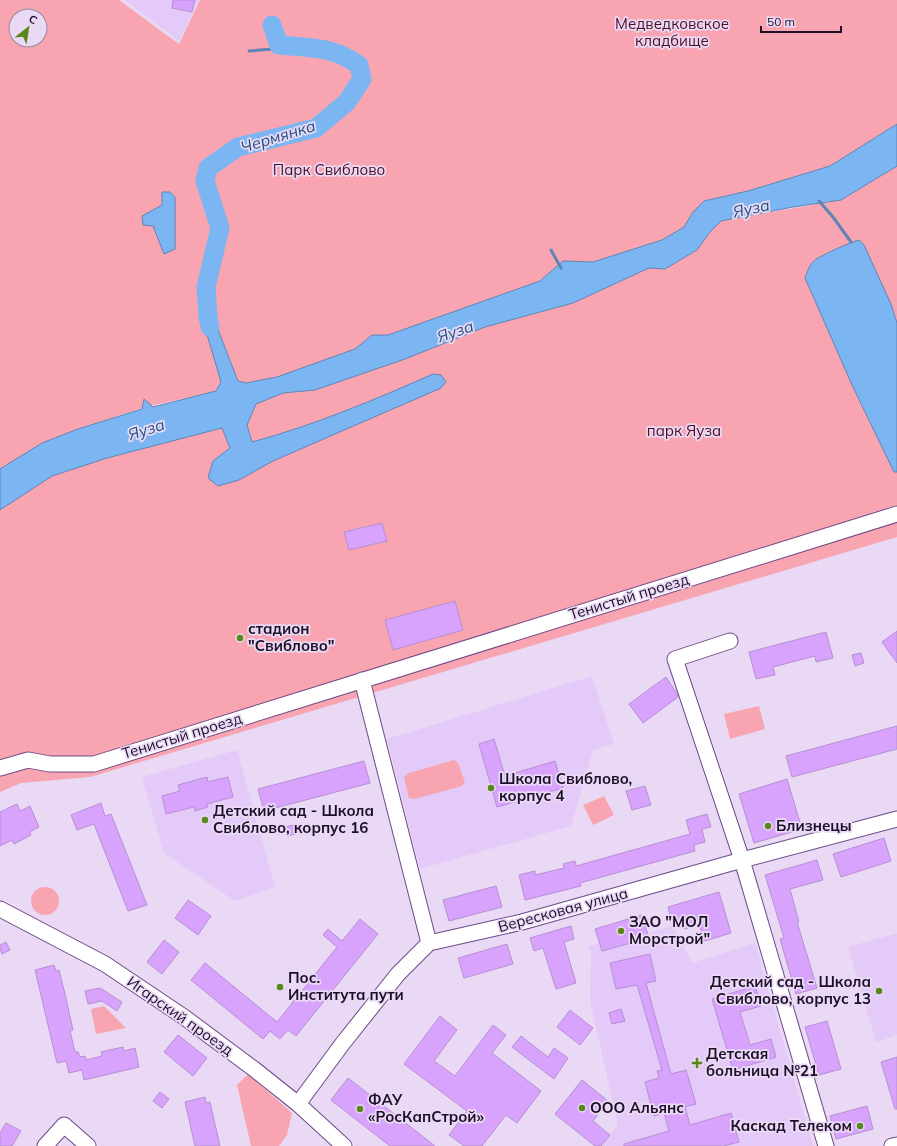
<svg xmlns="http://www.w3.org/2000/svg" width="897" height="1146" font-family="Mulish,sans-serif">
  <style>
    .built { fill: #e4caf8 }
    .green { fill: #f8a5b1; fill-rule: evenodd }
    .water { fill: #7bb6f3; stroke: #5f84b6 }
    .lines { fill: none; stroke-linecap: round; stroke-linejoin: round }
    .stream { stroke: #5f84b6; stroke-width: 3 }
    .river { stroke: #7bb6f3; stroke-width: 19 }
    .building { fill: #d7a3fc; stroke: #b78fd3 }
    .minor-casing { stroke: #6e4887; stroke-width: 17 }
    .minor { stroke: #fff; stroke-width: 15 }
    .poi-dot { fill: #598719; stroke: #e9d9f5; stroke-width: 1.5 }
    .labels { text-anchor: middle; stroke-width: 3.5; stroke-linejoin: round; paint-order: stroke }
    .park-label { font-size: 15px; fill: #500c1f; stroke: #e9d9f5 }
    .street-label { font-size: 15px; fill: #1e0f28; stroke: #e9d9f5 }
    .poi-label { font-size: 15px; font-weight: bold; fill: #1e0f28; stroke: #e9d9f5; text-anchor: start }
    .water-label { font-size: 16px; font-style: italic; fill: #1e5283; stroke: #e9d9f5 }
  </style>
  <rect width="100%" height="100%" fill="#e9d9f5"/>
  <path class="built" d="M125,0H199L179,41Z
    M592,676L614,744L593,750L571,826L420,869L387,739Z
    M237,750L275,887L235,901L164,853L142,777Z
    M673,925L692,963L755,943L813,1146H601L618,1125L590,1001L591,955L588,946L599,943L602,951L648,938L647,934Z
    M897,933V1035L876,1042L848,947Z"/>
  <path class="green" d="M0,0H119L179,44L200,0H897V124L830,166L748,191L704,201L693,212L684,227L662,240L593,262L563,261L540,281L388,335H372L355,349L277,377L246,383L238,381L217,327L207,293L206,331L221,382L216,391L142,408L78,429L43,443L0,469ZM16,16H40V40H16Z
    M897,166V537L90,777L21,783L0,792V510L52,476L107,458L222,427L230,448L213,461L239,480L273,461L441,388L433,374C373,400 315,425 252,442L247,425L256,404L283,393L315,390L405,359L485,327L573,303L649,268L665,269L697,250L710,232L721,221L841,200Z
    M759,706L765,729L730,739L724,714Z
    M454,760L458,763L465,782L462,786L415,799L409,798L404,777L409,773Z
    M604,796L614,815L593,825L583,805Z
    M31 901a14 14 0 1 1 28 0a14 14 0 1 1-28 0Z
    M104,1006L126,1028L96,1034L91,1009Z
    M248,1074L292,1113L287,1135L279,1146H251L237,1085Z"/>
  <path class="water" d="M897,124V166L841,200L793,207L721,221L710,232L697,250L665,269L649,268L573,303L485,327L405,359L315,390L283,393L256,404L247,425L252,442C315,425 374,400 433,374L441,375L446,382L441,388L273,461L239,480L218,486L208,478L213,461L230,448L222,428L107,458L52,476L0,510V469L42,443L78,429L142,409L144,399L153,407L216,391L221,382L206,331L207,292L217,327L238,381L246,383L277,377L355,349L372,335H388L540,281L563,261L593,262L662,240L684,227L693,212L704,201L748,191L830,166Z
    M162,192H170L175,197V249L164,254L153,226L143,225L142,216L162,205Z
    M859,240L864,245L891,304L897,323V472H894L852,385L805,278C807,273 809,265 814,261C819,256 851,242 859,240Z"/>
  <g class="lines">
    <path class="stream" d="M249,51L273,49L279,45
      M819,201L833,217L851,242
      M551,250L561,268"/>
    <path class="river" d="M210,327L208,317L206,287L220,228L205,181L208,168L238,147L316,128L347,102L362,79L359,65C331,46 311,48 279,45L272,25"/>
  </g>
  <path class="building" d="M173,0H195L192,12L172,8Z
    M382,523L387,541L349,550L344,532Z
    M455,601L463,630L393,650L385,620Z
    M897,631V663L882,642Z
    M826,632L833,658L816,662L815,656L773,667L775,675L756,679L749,652Z
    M861,653L864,663L855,666L852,655Z
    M666,677L676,692L678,697L643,723L629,704Z
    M897,726V749L792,777L786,756Z
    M494,739L505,776L555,761L563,788L497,807L479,744Z
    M364,761L370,783L264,811L258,789Z
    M207,777L208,782L228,777L233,797L207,804L208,807L195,811L194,807L166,814L162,796L180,791L178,785Z
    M787,779L802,829L754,843L739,794Z
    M645,786L651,805L632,810L626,791Z
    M101,803L105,816L111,814L147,905L128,911L94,824L77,830L71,815Z
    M17,804L20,811L30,806L39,827L30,832L31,835L14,844L12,840L0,846V812Z
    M707,814L711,827L702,829L705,842L694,845L695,851L580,883L581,886L525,900L519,875L535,871V875L564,868L563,864L575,861L576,866L690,834L686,820Z
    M293,825L296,834L287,836L285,827Z
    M884,838L891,861L841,877L833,854Z
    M817,860L823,880L790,889L799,922H797L817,988L796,994L780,939L784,938L765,875Z
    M496,886L502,907L449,921L443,900Z
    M719,892L731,933L705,941L699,925L684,929L682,923L673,925L668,907Z
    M188,900L211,916L198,935L175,918Z
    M642,915L649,938L602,951L595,929Z
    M360,919L378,934L296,1036L288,1030L280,1039L270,1031L263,1039L191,980L205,963L277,1022L337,947L323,935L328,929L342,941Z
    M571,926L574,939L564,942L576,983L556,989L543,948L534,951L530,938Z
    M164,940L179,952L162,974L147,962Z
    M6,942L10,950L2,954L0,949V945Z
    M507,944L513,964L464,978L458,958Z
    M650,954L656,981L646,983L671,1074L686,1070L696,1104L685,1107L690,1125L731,1113L739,1142L723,1146H624V1144L669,1131L664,1113L654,1116L645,1082L659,1078L657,1071L662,1070L637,985L616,989L610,963Z
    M54,965L56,971L59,970L65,994L73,1030L70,1031L75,1052H78L80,1057L85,1056L86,1060L102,1056L101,1052L114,1049L123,1047L124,1051L135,1048L139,1067L84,1080L82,1070L69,1073L66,1061L57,1063L35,970Z
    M755,986L761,1006L740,1012L750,1045L771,1039L776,1057L733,1070L712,999Z
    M100,988L122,1002L117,1011L102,1001L88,1004L85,991Z
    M621,1009L625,1021L612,1024L609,1013Z
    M570,1010L593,1028L580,1045L557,1027Z
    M440,1016L457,1030L434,1061L455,1076L493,1025L506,1035L492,1053L541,1091L517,1123L506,1115L482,1146H464L449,1135L467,1111L404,1064Z
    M827,1021L841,1069L819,1075L805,1027Z
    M178,1035L207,1058L193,1076L164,1052Z
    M521,1036L548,1057L554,1048L568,1058L554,1079L512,1047Z
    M897,1057V1109H895L881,1062Z
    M348,1078L435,1146H390L331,1100Z
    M582,1080L608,1101L593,1121L610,1135L601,1146H595L555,1114Z
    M160,1092L169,1099L162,1108L153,1101Z
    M205,1097L206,1103L210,1102L220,1146H195L185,1102Z
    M867,1106L873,1129L836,1139L830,1116Z
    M6,1123L21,1131L12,1146H0V1133Z"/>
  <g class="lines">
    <g class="minor-casing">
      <path id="minor" d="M730,641L675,659L742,860L826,1146
        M362,680L429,943
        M0,768L28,760L50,764H94L897,514
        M0,909L105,964L184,1017L254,1069L298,1104L344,1146
        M298,1104L343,1043L398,974L429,943L522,922L742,860L897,819
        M45,1146L64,1125L88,1146
        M892,1146L897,1145"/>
    </g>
    <use href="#minor" class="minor"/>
  </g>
  <g class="poi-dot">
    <circle cx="240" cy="638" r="4"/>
    <circle cx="491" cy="788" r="4"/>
    <circle cx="205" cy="820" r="4"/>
    <circle cx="768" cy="826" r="4"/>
    <circle cx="621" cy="931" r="4"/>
    <circle cx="280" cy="987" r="4"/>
    <circle cx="879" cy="991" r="4"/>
    <path d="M695 1057h4v4h4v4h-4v4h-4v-4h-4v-4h4z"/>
    <circle cx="582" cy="1108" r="4"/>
    <circle cx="360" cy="1109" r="4"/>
    <circle cx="860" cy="1126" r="4"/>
  </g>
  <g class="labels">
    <g class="park-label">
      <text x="672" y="29">Медведковское<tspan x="672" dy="17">кладбище</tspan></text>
      <text x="329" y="175">Парк Свиблово</text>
      <text x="684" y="436">парк Яуза</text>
    </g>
    <g class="street-label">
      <text transform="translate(629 597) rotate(-17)" y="5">Тенистый проезд</text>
      <text transform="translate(182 736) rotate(-17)" y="5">Тенистый проезд</text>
      <text transform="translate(563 910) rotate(-15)" y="5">Вересковая улица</text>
      <text transform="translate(180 1016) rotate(35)" y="5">Игарский проезд</text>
    </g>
    <g class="poi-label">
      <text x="248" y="634">стадион<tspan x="248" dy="17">"Свиблово"</tspan></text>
      <text x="499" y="784">Школа Свиблово,<tspan x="499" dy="17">корпус 4</tspan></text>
      <text x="213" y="816">Детский сад - Школа<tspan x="213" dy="17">Свиблово, корпус 16</tspan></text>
      <text x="776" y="831">Близнецы</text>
      <text x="629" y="927">ЗАО "МОЛ<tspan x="629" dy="17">Морстрой"</tspan></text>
      <text x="288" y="983">Пос.<tspan x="288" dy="17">Института пути</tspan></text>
      <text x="871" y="987" text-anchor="end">Детский сад - Школа<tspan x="871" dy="17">Свиблово, корпус 13</tspan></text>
      <text x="706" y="1059">Детская<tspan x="706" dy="17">больница №21</tspan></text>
      <text x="368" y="1105">ФАУ<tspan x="368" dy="17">«РосКапСтрой»</tspan></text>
      <text x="590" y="1113">ООО Альянс</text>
      <text x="852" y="1131" text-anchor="end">Каскад Телеком</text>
    </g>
    <g class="water-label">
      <text transform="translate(278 136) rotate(-17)" y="6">Чермянка</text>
      <text transform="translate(751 208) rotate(-12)" y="6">Яуза</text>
      <text transform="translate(455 331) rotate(-19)" y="6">Яуза</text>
      <text transform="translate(146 429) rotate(-18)" y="6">Яуза</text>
    </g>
  </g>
  <g transform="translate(28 28) rotate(30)"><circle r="19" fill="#e9d9f5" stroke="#9888a3"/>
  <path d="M0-3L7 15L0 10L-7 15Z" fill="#598719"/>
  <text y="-6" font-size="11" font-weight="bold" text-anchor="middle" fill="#1e0f28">С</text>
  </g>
  <path d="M761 26v6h80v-6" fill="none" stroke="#1e0f28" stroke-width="2"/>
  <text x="767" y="26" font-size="12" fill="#1e0f28" stroke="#e9d9f5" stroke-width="3" paint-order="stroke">50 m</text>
</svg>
